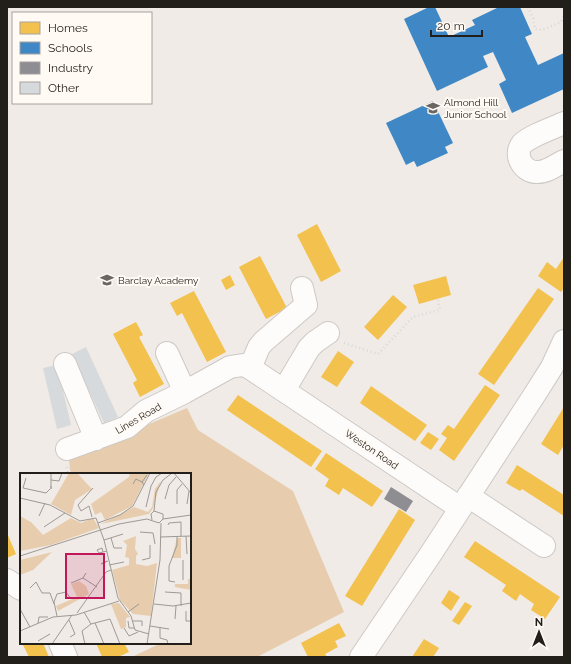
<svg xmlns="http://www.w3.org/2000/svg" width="571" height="664" font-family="Raleway,sans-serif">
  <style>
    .green { fill: #e7cdae }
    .homes { fill: #f2c14e }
    .schools { fill: #3f88c5 }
    .industry { fill: #8d8d92 }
    .building { fill: #d6dadc }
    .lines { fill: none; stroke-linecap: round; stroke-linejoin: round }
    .minor-casing { stroke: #cdc9c5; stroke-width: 24 }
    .path { stroke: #d9d7d6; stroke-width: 2.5; stroke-dasharray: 1 3; stroke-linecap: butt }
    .minor { stroke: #fdfcfb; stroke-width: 22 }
    .labels { text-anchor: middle; stroke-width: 4; stroke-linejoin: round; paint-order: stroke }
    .poi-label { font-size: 10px; fill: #221f1b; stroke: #fffaf4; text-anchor: start }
    .street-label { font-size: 10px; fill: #221f1b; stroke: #fffaf4 }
    .inset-road { fill: none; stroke: #9e9995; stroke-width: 1 }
    .view { fill: #c2185b; fill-opacity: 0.15; stroke: #c2185b; stroke-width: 2 }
    .inset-edge { fill: none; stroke: #221f1b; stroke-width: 2 }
  </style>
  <rect width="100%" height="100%" fill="#f0ebe6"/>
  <path class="green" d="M187,408L198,430L293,491L344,612L257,657H132L159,644V643H190V474H72L70,470L69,458Z"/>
  <path class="homes" d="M317,224L341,271L321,282L297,235Z
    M260,256L287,308L266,319L239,267Z
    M564,257V288L561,292L538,276L547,262L556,269Z
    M230,275L235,285L226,290L221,280Z
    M446,276L451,295L419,304L413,285Z
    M538,288L554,299L494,385L478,374Z
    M194,291L226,352L207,362L182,313L177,316L170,303Z
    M393,295L407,307L378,340L364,327Z
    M136,322L143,335L139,337L164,384L140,397L133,383L137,380L113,334Z
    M338,351L354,362L337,387L321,377Z
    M485,385L500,395L454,461L439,450L447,438L441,434L448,425L454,429Z
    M371,386L427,425L415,441L360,403Z
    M238,395L322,451L311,467L227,410Z
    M564,407V445L558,455L541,444Z
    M428,432L439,439L431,450L420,443Z
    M326,453L383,491L372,507L343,488L339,495L325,486L329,479L315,469Z
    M517,465L564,495V516L522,489L520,491L506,483Z
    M399,509L415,520L362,606L345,596Z
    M7,533L16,554L7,558Z
    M475,541L560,597L545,619L531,610L534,604L520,594L516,601L502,591L506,585L464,557Z
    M449,590L460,597L451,611L441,603Z
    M465,602L472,606L459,625L452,621Z
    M339,623L346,636L335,641L338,647L325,654L327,657H308L301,643Z
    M424,639L439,648L433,657H412Z
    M28,643H43L49,657H29L23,645Z
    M96,643H124L129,652L118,657H102Z"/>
  <path class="schools" d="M429,7H435L449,37L475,25L472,20L499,7H520L532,34L525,37L538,65L564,53V89L512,113L499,84L506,80L493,52L483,56L488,67L437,91L404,19Z
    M433,101L453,143L445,147L448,153L417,167L414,161L406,165L386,123Z"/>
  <path class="industry" d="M391,487L413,501L406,512L384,499Z"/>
  <path class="building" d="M86,347L118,417L104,423L72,354Z
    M57,365L71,425L57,429L43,368Z"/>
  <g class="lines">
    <g class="minor-casing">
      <path id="minor" d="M564,123C555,127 528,137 522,144C513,156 524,173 538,172C547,172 556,165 564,161
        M167,353L185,392
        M65,364L96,439
        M250,368L259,347L263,342L306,305L302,288
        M284,390L309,348L315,342L328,333
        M67,449L119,430L127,427L146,411L185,392L230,367L243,365L250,368L460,508
        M468,496L544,546
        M7,580L21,589
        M60,643L66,657
        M361,657L430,555L535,394L552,367L564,341"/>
    </g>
    <path class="path" d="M528,7L533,18L535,29L542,30L561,22L564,15
      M344,343L378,354L413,317L440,310L438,300
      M67,467L68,474"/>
    <use href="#minor" class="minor"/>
  </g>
  <defs>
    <g id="school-bare" transform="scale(1.08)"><path d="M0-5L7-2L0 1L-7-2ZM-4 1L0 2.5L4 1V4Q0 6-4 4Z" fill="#6a6662" stroke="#fffaf4" stroke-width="2.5" paint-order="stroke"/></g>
  </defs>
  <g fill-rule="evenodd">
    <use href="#school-bare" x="433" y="108"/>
    <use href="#school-bare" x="107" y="280"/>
  </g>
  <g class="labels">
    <g class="poi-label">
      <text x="444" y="106">Almond Hill<tspan x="444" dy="12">Junior School</tspan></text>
      <text x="118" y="284">Barclay Academy</text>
    </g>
    <g class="street-label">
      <text transform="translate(138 418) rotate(-30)" y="4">Lines Road</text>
      <text transform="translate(372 449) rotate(34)" y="4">Weston Road</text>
    </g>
  </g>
  <g transform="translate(20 473)">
    <rect width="171" height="171" fill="#f0ebe6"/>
    <path d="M49,0H57L72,16L55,27L51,42L31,31ZM110,0H129L112,33L85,47L81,39L75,42L71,31L109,4ZM141,8L133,35L129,41L81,51L114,34L128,39L132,34L135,16ZM0,43L11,49L23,62L51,45L61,50L73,45L79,55L31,72L0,78ZM116,63L115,76L118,81L116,83V91L127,93L137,90L131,143L113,141L100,127L92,97L109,92V85L105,84L107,72L103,68ZM157,65H161V85H152ZM32,79L13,97L0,102V87ZM168,106H171V117L155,114V111H168ZM59,108L66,113L69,121L38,138L36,133L57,124L51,111ZM99,130L110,144L106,145V154L101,156L91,131Z" fill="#e7cdae"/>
    <path class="inset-road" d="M154,0L171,20M6,5L3,15L26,20L30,16M31,7L39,8L42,0M113,11L116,6L122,9M124,12L122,9L127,2M31,13V16V0M0,25L30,32L60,48L76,45L84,67L98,125L111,143L115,157L129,161M145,26L149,12L156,4M157,31V17L162,11M167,31L169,18M126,34L131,13L136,4L142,0M134,38L136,19L143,7L152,0M19,43L25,30M72,44L69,33L61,38L58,32L73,15M143,46L171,42M78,50L100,42L113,33L130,0M148,52L149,50L161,49V63M24,54L45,40M120,59L133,60L135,71M166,63L167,81M140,64L171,63M91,65L94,75H102M84,67L103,61M83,79L82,75L77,77L79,80L87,78M0,83L99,51L127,46L139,50L143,46V41L134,38L131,41L132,47M122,87L130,85V72M87,88L81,91L88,88M89,92L104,89M63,105L77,114M163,107V87M155,109L149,108V93L157,72V63M51,110L63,105L66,100M10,115L16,109L22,120H30L34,131M145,119L161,120V133M134,131L153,133L171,130M0,136L10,154M166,138V148H171M64,139L71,151L90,146L100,171M108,139L119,131M57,140L86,99L91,97M37,143L34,129L37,121L46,119L51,126M155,146L156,133M49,147L55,161L50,164M108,148L109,155H114M113,148H122V153M18,150L19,144H28M75,150L84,171M130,153L149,156M140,154V165L147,167L148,171M104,155L109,163L118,159M0,158L33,144L56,142L99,128M18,168L30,161M32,171L52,142M65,171L62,158L71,151M127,171L140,87L141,50"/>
    <path class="view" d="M46,81H84V125H46Z"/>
    <rect width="171" height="171" class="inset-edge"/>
  </g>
  <rect width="571" height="664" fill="none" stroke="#221f1b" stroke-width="16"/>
  <rect x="12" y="12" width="140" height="92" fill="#fffaf4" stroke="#a7a29d"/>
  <rect x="20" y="22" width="20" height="12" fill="#f2c14e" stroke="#a7a29d"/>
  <text x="48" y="32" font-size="12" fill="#221f1b">Homes</text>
  <rect x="20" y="42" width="20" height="12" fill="#3f88c5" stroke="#a7a29d"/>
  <text x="48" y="52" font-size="12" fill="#221f1b">Schools</text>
  <rect x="20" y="62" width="20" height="12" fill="#8d8d92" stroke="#a7a29d"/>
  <text x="48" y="72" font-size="12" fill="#221f1b">Industry</text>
  <rect x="20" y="82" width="20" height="12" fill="#d6dadc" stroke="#a7a29d"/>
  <text x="48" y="92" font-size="12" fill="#221f1b">Other</text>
  <g transform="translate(539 632)" stroke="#fffaf4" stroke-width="3" paint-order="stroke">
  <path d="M0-3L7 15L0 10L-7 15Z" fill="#221f1b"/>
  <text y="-6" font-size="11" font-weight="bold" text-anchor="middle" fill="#221f1b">N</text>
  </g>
  <path d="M431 30v6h51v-6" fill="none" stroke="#221f1b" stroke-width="2"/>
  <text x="437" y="30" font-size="12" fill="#221f1b" stroke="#fffaf4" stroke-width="3" paint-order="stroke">20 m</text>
</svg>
